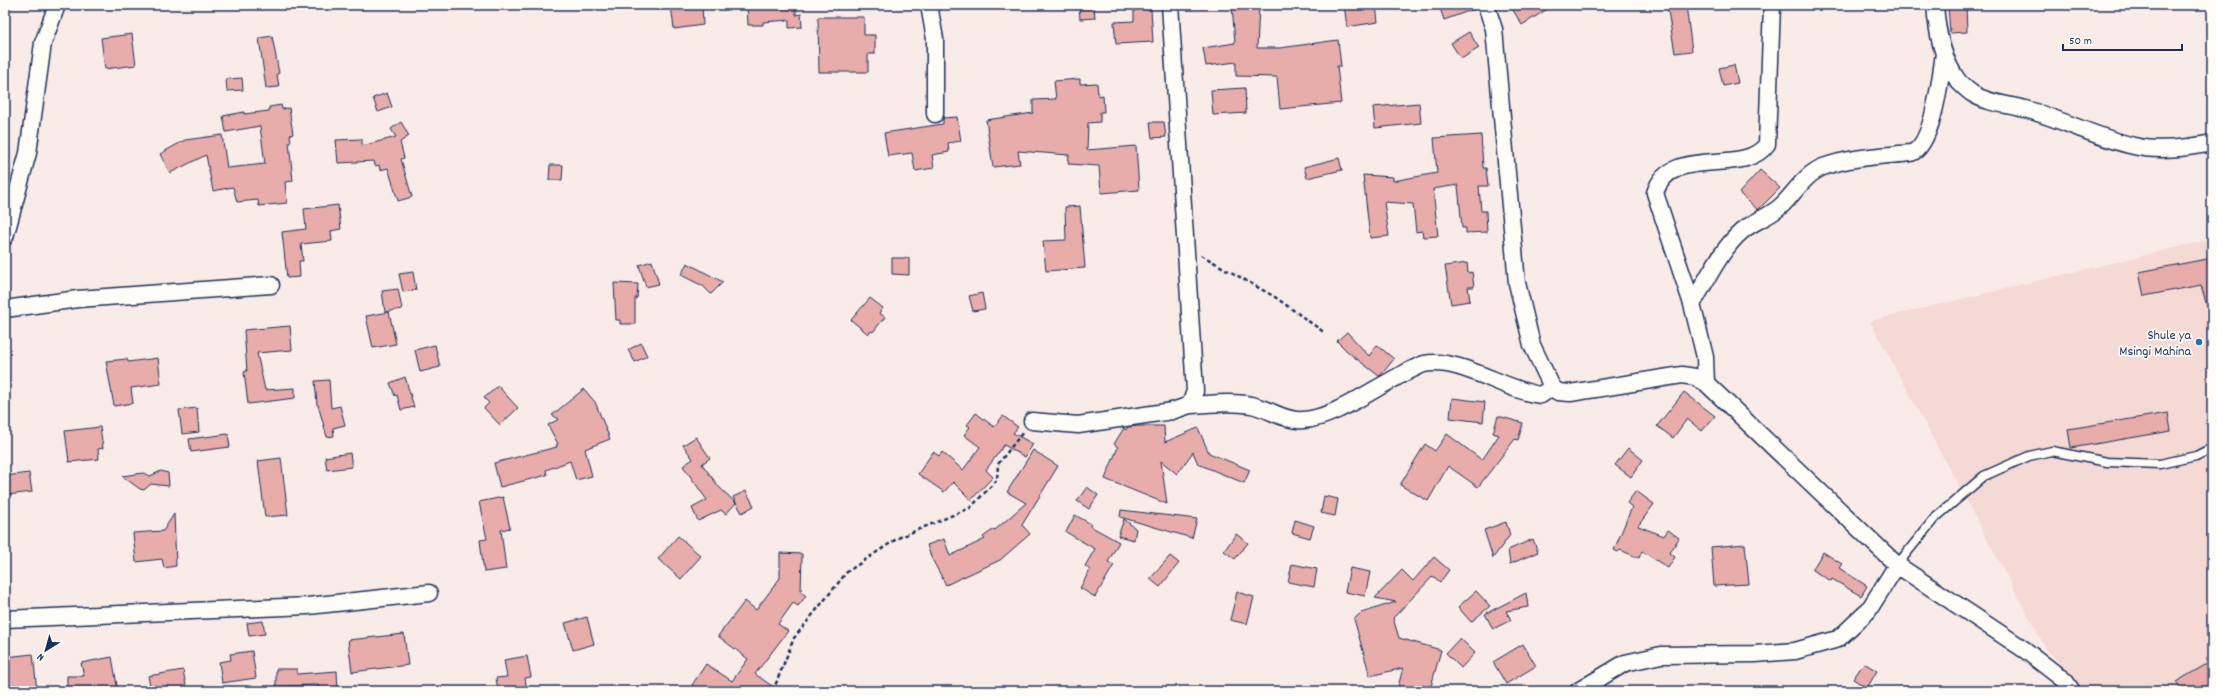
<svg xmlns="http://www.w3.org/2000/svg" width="2217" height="696" font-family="Dekko,sans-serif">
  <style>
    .built { fill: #f4d9d5 }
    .building { fill: #e8adaa; stroke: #1b2f5e }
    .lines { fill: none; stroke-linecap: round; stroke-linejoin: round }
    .lane-casing { stroke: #1b2f5e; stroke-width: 11 }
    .street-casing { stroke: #1b2f5e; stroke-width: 19 }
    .path { stroke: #1b2f5e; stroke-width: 2.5; stroke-dasharray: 4 3; stroke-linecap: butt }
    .lane { stroke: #fdfcf7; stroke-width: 8 }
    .street { stroke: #fdfcf7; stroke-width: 16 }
    .poi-dot { fill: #1f6fb2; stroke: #fdfcf7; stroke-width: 1.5 }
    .labels { text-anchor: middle; stroke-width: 3.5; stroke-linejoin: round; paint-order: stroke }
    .poi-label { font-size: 14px; fill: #1b2f5e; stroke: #fdfcf7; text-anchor: end }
  </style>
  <rect width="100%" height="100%" fill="#f9ece8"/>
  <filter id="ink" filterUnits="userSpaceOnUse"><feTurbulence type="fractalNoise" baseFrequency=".025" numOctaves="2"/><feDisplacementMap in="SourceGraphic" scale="8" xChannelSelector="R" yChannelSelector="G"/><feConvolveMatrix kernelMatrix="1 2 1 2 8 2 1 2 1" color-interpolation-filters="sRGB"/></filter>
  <g filter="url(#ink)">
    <path class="built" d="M2212,239V691H2086L2046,649L1870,321Z"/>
    <path class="building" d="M671,5H702L703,25L674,29Z
      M747,5H796V15L801,14L802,27L789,28V20L763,22V25H748Z
      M1079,5H1094L1095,18L1080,19Z
      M1232,5H1259L1257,48H1280L1338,40L1341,66H1337L1341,103L1280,109L1277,77L1236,76V62L1206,66L1203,48L1235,43Z
      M1344,5H1376L1378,22L1347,27Z
      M1439,5H1477V8L1444,20Z
      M1510,5H1554L1522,25Z
      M1667,5H1686L1692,51L1675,53Z
      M1948,5H1966L1967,32L1950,33Z
      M1151,9L1153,42L1116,44L1114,22L1134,21V10Z
      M818,17H864V35H875V54H868V72H819Z
      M1469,32L1479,48L1461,59L1451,43Z
      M132,34L136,65L105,69L101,38Z
      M272,36L279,73L277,74L279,87L266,88L259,38Z
      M1734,65L1738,83L1723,86L1719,68Z
      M242,78L243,90L227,91L226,79Z
      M1080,79V84L1097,83L1098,96L1103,95L1104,112H1100V122L1088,123L1087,150L1136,146L1139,190L1101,193L1099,166L1068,164L1069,155L1018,151L1020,164L993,167L986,120L1033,113V100L1056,99L1054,81Z
      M1245,88L1246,113L1213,115L1211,90Z
      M387,93L392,107L378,112L373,98Z
      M1419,103L1421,123L1375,128L1373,107Z
      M281,105L282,109L289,108L293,134L290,135L291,142H289L293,181L285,182L287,203L259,206L258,200L237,202L233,187L213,191L206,155L170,173L160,154L185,140L222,135L227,168L265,164L260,126L226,132L223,116L244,112V114L269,111V107Z
      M957,117L961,141L948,143L949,152L932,155L934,168L915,171L912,153L888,156L884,133L943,124V118Z
      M401,122L409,136L400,142L404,158L401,159L412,197L398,201L388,168L380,170L379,165L375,166L374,161L338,163L336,140L362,139V146L396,137L391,129Z
      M1150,122H1164L1166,137L1152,138Z
      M1481,135L1483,168H1486L1488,186H1479L1481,211H1486L1487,232L1466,233V228H1462L1458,185L1433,189L1438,236L1423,237L1422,231L1416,232L1413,204L1384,202L1389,236L1370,238L1363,175L1393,177V181L1437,173L1434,138Z
      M1339,158L1342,170L1307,178L1304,167Z
      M550,165H563L562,180H549Z
      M1760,170L1780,188L1758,210L1739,193Z
      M338,205L341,229L331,231L332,241L301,244L303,261H299L300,277L287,278L282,232L306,229L304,209Z
      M1080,206L1085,268L1046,271L1043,241L1066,240L1065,207Z
      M892,258H909V275L892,274Z
      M2212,258V309L2208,310L2201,285L2144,296L2139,272Z
      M652,261L659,284L646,287L639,265Z
      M687,263L723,282L711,294L703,286L681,275Z
      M1467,263L1468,273L1472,272L1474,287H1468L1470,301L1451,304L1445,266Z
      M413,272L416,290L403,292L399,274Z
      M614,283L638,284L637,298H635V324H620V320H616Z
      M398,289L402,309L385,312L382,291Z
      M982,293L985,309L973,311L969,296Z
      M870,298L883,308L879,313L885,317L873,332L871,331L868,334L851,320Z
      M389,312L396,344L373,348L366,316Z
      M290,326L292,350L257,353L265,390L295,388V398L248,404L244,372L247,371L244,330Z
      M1347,332L1369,356L1377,345L1394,359L1381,375L1379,376L1349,353L1337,341Z
      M641,343L647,356L635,362L628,350Z
      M435,345L440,367L420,372L415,350Z
      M158,358L161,384L131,388L133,403L114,406L106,361L127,359L128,362Z
      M405,377L414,407L401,410L397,395L395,396L390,383Z
      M329,380L331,408L340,406L345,425L333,428L334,436L327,437L318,405H317L315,381Z
      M498,386L518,408L500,425L484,408L489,403L484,398Z
      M584,389L595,402L610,439L585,449L592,476L576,480L570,461L546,470L547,475L500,487L494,463L557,447L556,445L558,444L548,425L559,419L552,415Z
      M1684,392L1715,416L1702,431L1687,419L1673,438L1657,426Z
      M1452,398L1485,402L1483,422L1450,418Z
      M197,408L199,432L182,434L179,410Z
      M976,413L994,427L1003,416L1018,427L1013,433L1033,444L1025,457L1004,445L986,470L993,477L971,500L953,482L944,492L918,474L933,452L939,456L942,452L963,470L980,447L964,435L970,427L967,425Z
      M2168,413L2171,431L2071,448L2068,429Z
      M1498,416L1523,423L1518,440L1515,439L1478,487L1448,466L1428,501L1400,485L1425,444L1435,451L1447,434L1482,460L1499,435L1493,433Z
      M1138,426H1164L1165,442L1198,428L1209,453L1250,470L1244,483L1198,464L1193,452L1177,474L1161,461L1167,504L1105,479L1118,447L1114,444L1124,428L1126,430L1128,427Z
      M100,427L103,448L98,449L99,459L69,462L65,431Z
      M228,434L230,447L191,452L189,439Z
      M696,437L710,458L702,464L719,487L736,503L726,514L721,510L698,521L692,508L707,500L683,466L693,459L683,445Z
      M1628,448L1643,460L1631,477L1615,465Z
      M1033,450L1058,466L1022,525L1030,534L1000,560L946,585L931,557L927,545L944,539L950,556L985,539L983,537L994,529L995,530L1026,503L1007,492Z
      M350,453L352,467L327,470L325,457Z
      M281,458L288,515L265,517L258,461Z
      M161,471L168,473L169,486L151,484L144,490L140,489L122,476L143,473L150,476Z
      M29,473L32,492L7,495L5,476Z
      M1087,487L1098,495L1089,509L1077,501Z
      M746,491L754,506L742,513L733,497Z
      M1636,491L1654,504L1638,526L1664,536L1668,530L1679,538L1670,553L1675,557L1668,568L1642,551L1639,558L1620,550L1618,552L1614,550L1632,507L1627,503Z
      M1324,496L1338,499L1335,516L1321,513Z
      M503,497L510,528L501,530L506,569L484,572L480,540L487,539L479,502Z
      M1121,510L1197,519L1192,538L1120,517Z
      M174,514L176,566L164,568L162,559L136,562L133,533L163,531Z
      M1075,515L1091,524L1090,526L1119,542L1108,562L1114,565L1095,597L1080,588L1090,570L1085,566L1095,549L1066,532Z
      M1124,519L1136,529L1134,540L1118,536Z
      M1295,520L1314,526L1310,538L1292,533Z
      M1506,522L1510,535L1493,558L1484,530Z
      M1236,534L1248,543L1235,559L1224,551Z
      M678,536L701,556L681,579L658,559Z
      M1533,539L1538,552L1510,564L1508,550Z
      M1745,544L1749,584L1714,586L1711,547Z
      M1823,552L1842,564L1839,568L1867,586L1861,596L1832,579L1831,581L1812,570Z
      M780,553L802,554L801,592L806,596L798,606L793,603L778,624L788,631L755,674L779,691H702L692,685L706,664L732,681L748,659L718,636L745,601L756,610L780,578Z
      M1170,556L1179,563L1160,587L1150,579Z
      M1434,557L1449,570L1440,582L1433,576L1393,618L1399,638L1441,650L1430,690L1422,688V691H1410L1398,687L1403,668L1370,676L1354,619L1361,613L1396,602L1375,598L1402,570L1413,581Z
      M1292,564L1317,569L1314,587L1288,582Z
      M1350,568L1370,572L1365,596L1345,592Z
      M1476,591L1490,606L1471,622L1458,607Z
      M1237,592L1254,597L1247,624L1230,620Z
      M1526,593L1528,607L1506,611L1511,620L1493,629L1485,614Z
      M587,617L594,644L573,650L565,623Z
      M263,621L265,634L249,636L247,623Z
      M404,634L408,665L352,672L348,640Z
      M1460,638L1475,653L1461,668L1446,653Z
      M1523,644L1536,666L1506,684L1493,662Z
      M252,651L256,678L222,683L219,662L231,660L230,654Z
      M33,654L37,691H5V657Z
      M527,656L531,677L525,678L527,691H498L496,678L507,677L504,660Z
      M112,657L118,691H67V676H84L81,663Z
      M2212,661V687L2205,691H2182L2176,682Z
      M1864,663L1877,671L1867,688L1853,679Z
      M276,669H297V674L337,671L338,691H318V685L276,686Z
      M183,670L187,691H151L148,676Z"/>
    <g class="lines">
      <g class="lane-casing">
        <path id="lane" d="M1897,565L1934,519L1984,476L2029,456L2052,451L2107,462L2160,464L2196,456L2212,448"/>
      </g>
      <g class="street-casing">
        <path id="street" d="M929,5L935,39V114
          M1486,5L1494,29L1517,283L1532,345L1552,387L1558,392L1570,393L1682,375L1695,377L1706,383L1897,565L2025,650L2065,681L2072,691
          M1935,5C1937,32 1942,60 1959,82C1963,86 1968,91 1973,94C1989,104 2008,104 2025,109C2062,119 2097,138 2134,146C2159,152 2187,148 2212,143
          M5,237L28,153L43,43L57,5
          M1692,304C1707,280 1721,249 1742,231C1754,221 1769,217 1781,206C1794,194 1805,174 1823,167C1850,157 1882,156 1911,153C1933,146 1941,75 1944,53
          M5,309L78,299L271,285
          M1706,383L1705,357L1692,304L1655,193C1670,143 1744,178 1767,144L1772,5
          M1190,405C1210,404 1232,401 1251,405C1268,408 1286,422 1303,420C1333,419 1377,386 1405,373C1411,370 1418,366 1424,364C1461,357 1505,391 1541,395L1552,387
          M1032,421L1078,425L1172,411L1190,405L1195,391L1170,5
          M5,619L308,606L429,593
          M1578,691L1625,663L1661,655L1755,654L1795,651L1838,639L1868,611L1897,565"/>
      </g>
      <path class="path" d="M1201,255L1275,297L1325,333
        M773,691L794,638L847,572L898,538L970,508L997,480L998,464L1023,432"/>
      <use href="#lane" class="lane"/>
      <use href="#street" class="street"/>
    </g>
  </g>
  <circle class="poi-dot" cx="2199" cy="342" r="4"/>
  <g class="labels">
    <g class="poi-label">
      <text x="2191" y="339">Shule ya<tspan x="2191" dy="16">Msingi Mahina</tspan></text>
    </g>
  </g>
  <rect width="2217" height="696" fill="none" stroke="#fdfcf7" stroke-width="20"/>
  <rect x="10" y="10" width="2197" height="676" fill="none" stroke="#1b2f5e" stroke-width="1.5" filter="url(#ink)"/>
  <g transform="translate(46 650) rotate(217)" stroke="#fdfcf7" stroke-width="3" paint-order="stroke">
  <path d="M0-3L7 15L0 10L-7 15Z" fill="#1b2f5e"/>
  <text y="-6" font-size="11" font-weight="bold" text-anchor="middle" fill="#1b2f5e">N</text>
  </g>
  <path d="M2063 44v6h119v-6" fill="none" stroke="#1b2f5e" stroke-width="2"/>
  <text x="2069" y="44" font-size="12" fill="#1b2f5e" stroke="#fdfcf7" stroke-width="3" paint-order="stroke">50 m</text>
</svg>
